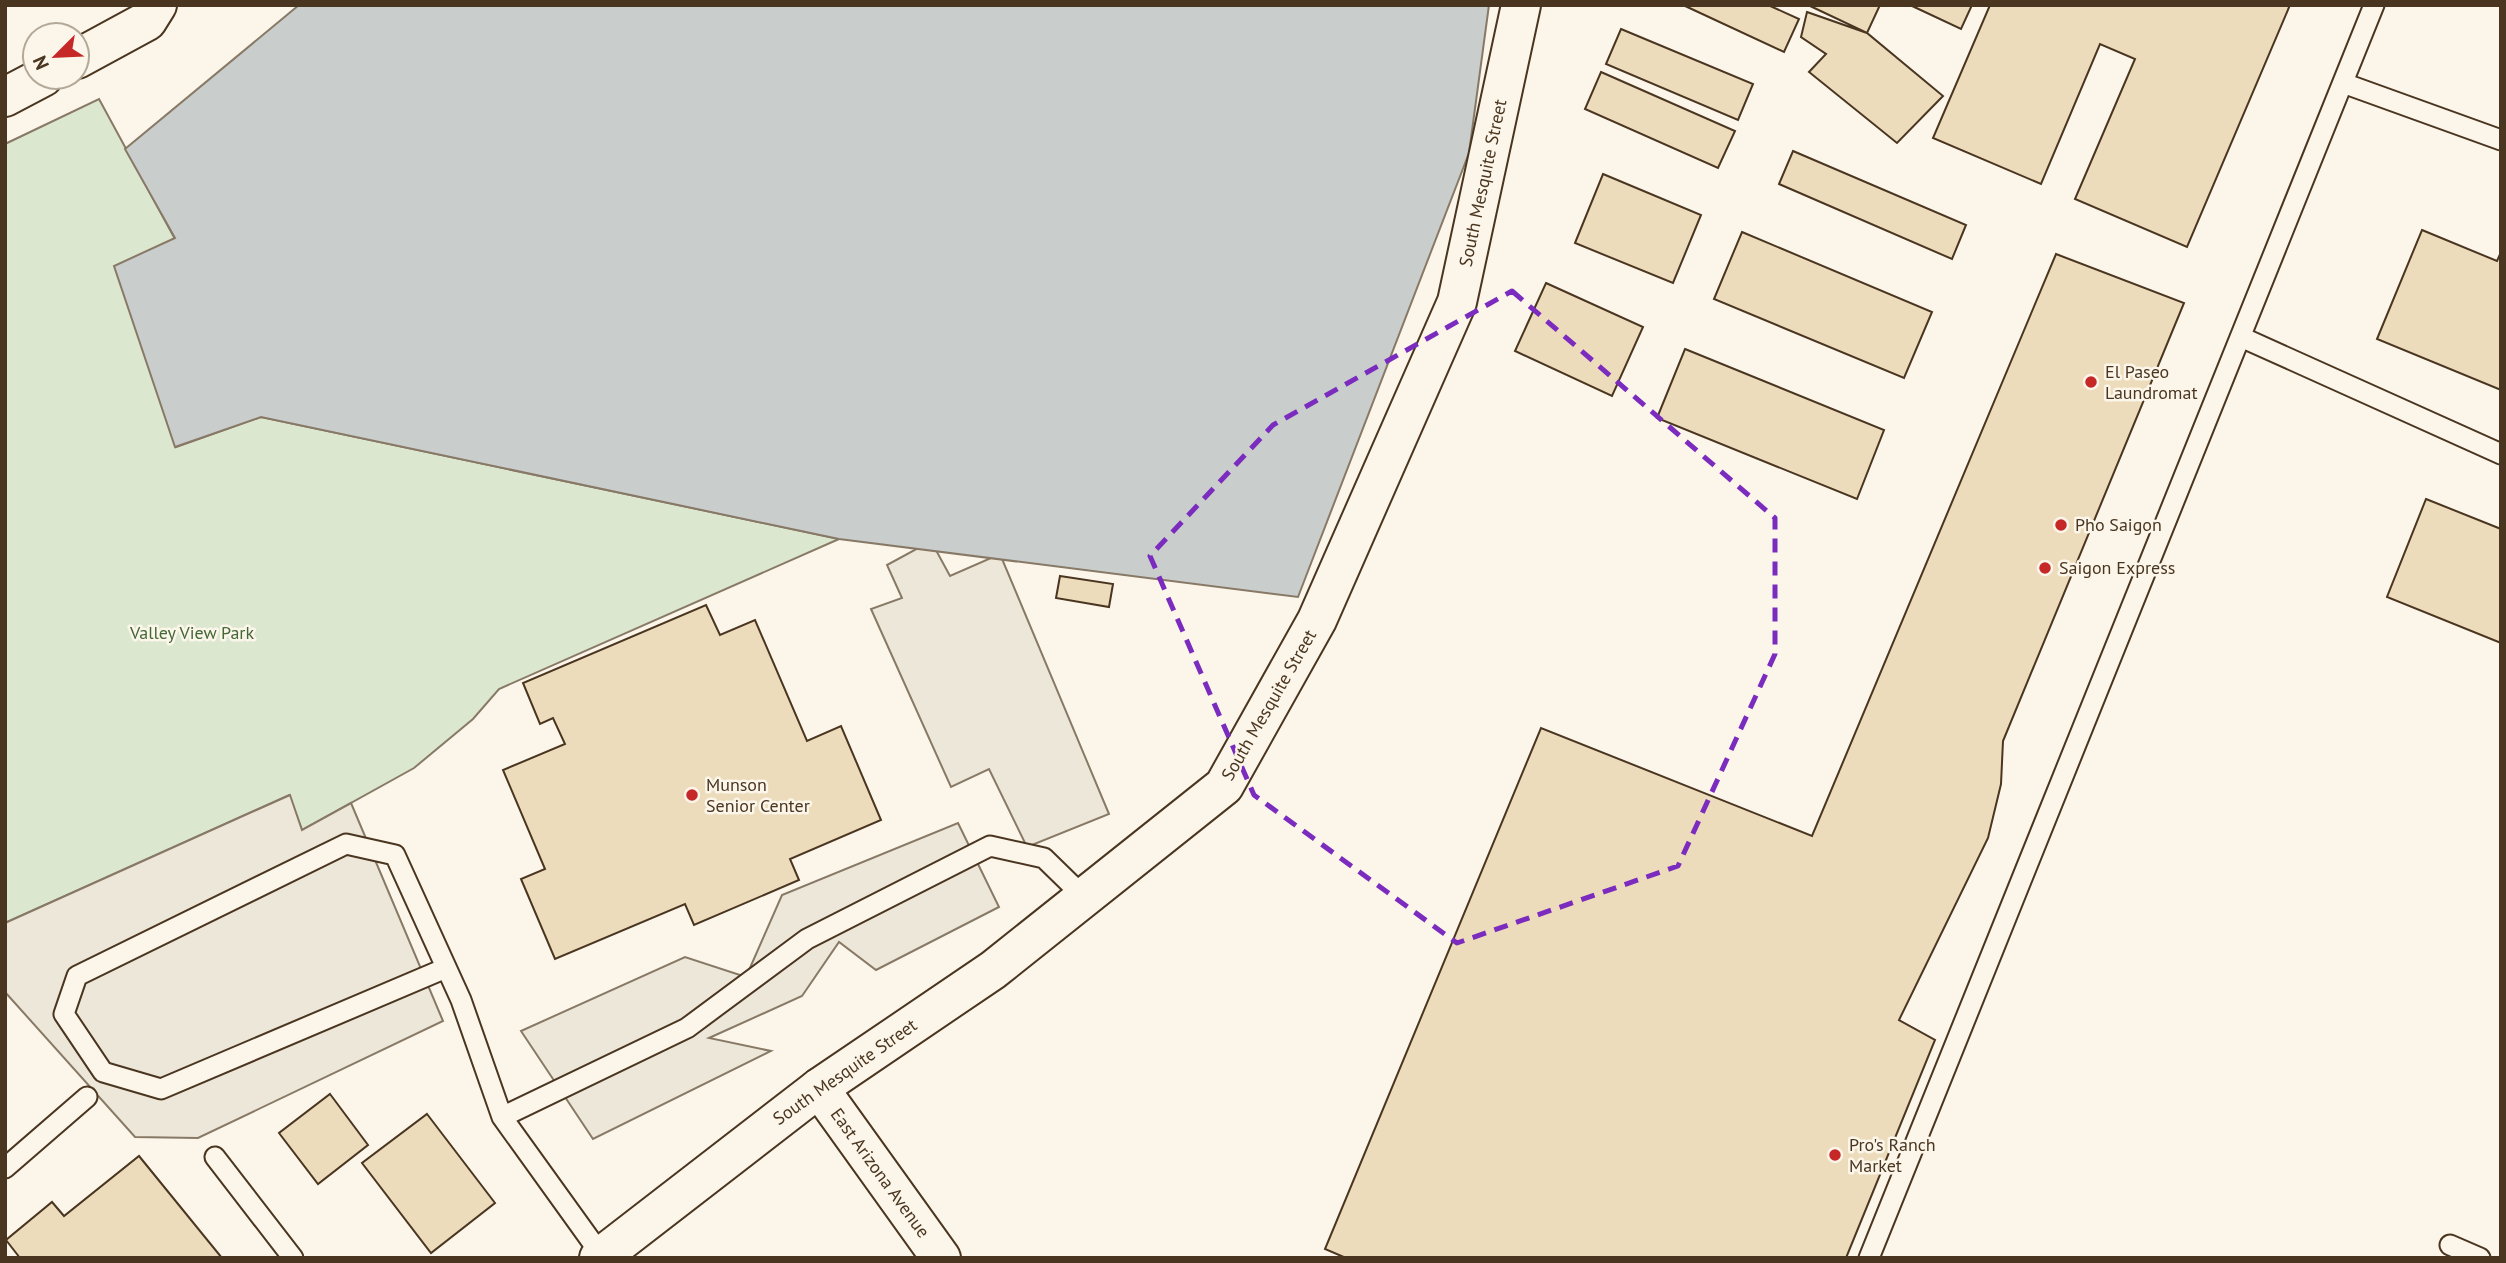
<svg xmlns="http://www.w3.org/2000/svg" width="2506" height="1263" font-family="'PT Sans',sans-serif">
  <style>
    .green { fill: #dce7d0; stroke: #887966; stroke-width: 2 }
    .parking { fill: #ede7d9; stroke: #887966; stroke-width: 2 }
    .water { fill: #c9cecd; stroke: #887966; stroke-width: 2 }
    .building { fill: #ecdcbc; stroke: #4a3520; stroke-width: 2 }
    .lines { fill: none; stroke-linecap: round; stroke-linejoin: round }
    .lane-casing { stroke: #4a3520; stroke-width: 23 }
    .street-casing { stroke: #4a3520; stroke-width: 42 }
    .secondary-casing { stroke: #4a3520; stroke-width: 42 }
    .lane { stroke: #fbf6e9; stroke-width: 19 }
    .street { stroke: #fbf6e9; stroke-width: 38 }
    .secondary { stroke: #fbf6e9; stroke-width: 38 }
    .marked { fill: none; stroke: #7b2cbf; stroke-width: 5; stroke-dasharray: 14 9; stroke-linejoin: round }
    .poi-dot { fill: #c62828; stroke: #fbf6e9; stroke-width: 2.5 }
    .labels { text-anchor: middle; stroke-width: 5; stroke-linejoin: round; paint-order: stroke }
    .street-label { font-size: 18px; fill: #4a3520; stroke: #fbf6e9 }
    .poi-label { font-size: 18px; fill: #4a3520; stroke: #fbf6e9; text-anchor: start }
    .park-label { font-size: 18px; fill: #436837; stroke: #fbf6e9 }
  </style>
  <rect width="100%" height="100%" fill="#fbf6e9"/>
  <path class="green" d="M99,99L175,239L176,447L261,417L839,539L499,689L473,719L414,768L302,830L289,795L5,923V144Z"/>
  <path class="parking" d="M931,541L950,576L1000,554L1109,814L1027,847L989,769L951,787L871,609L902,598L887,565Z
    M290,795L302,830L351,803L443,1021L198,1138L135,1137L5,992V923Z
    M958,823L999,907L876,970L839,942L802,996L709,1038L771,1051L593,1139L521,1031L685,957L746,977L782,895Z"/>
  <path class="water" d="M299,5H1489L1469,153L1298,597L839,539L261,417L175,447L114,266L175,238L125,149Z"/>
  <path class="building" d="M1683,5H1768L1799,19L1784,52Z
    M1808,5H1880L1867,33Z
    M1910,5H1972L1961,29Z
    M1990,5H2290L2187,247L2075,199L2135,59L2100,44L2041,184L1933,138Z
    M1807,12L1867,33L1943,96L1897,143L1809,72L1826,54L1801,37Z
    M1621,29L1753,84L1738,120L1606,64Z
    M1601,72L1735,131L1718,168L1585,109Z
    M1793,151L1966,225L1952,259L1779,184Z
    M1603,174L1701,215L1673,283L1575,243Z
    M2422,230L2497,261L2501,252V390L2377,339Z
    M1742,232L1932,312L1904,378L1714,299Z
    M2056,254L2184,303L2003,741L2001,784L1988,838L1899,1020L1935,1040L1846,1258H1346L1325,1249L1541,728L1812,836Z
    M1546,283L1643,327L1612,396L1515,351Z
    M1685,349L1884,430L1857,499L1657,418Z
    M2426,499L2501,529V643L2387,597Z
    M1060,576L1113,584L1109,607L1056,598Z
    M706,605L720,635L755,620L807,741L841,726L881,820L790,859L799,880L694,925L685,904L555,959L521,879L545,869L503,770L565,744L553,718L540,724L523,683Z
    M330,1094L368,1145L318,1184L279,1133Z
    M427,1114L495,1203L431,1253L362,1163Z
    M139,1156L222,1258H20L6,1240L52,1202L64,1216Z"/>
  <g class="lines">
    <g class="lane-casing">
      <path id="lane" d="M2343,83L2501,140
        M2241,337L2501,454
        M446,968L161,1089L103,1072L64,1014L77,976L346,844L395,855L461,1000L502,1117L602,1256
        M502,1117L687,1028L807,939L990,846L1044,858L1084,897
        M215,1157L293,1258
        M5,1168L87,1097
        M2450,1245L2480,1258
        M1869,1258L2374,5"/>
    </g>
    <g class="street-casing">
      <path id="street" d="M77,59L147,21L157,5
        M5,97L43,77
        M819,1088L941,1258"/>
    </g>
    <g class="secondary-casing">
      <path id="secondary" d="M599,1258L819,1088L993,970L1224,786L1317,620L1457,302L1521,5"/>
    </g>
    <use href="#lane" class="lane"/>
    <use href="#street" class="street"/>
    <use href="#secondary" class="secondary"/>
  </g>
  <path class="marked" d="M1512,291L1775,518V654L1678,866L1457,943L1254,795L1150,556L1273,425Z"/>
  <g class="poi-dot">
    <circle cx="2091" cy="382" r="7"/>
    <circle cx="2061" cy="525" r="7"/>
    <circle cx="2045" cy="568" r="7"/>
    <circle cx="692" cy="795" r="7"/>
    <circle cx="1835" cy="1155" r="7"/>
  </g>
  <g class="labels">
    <g class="street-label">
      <text transform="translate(1483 183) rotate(-78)" y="6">South Mesquite Street</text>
      <text transform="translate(1269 705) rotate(-60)" y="6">South Mesquite Street</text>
      <text transform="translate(845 1072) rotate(-35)" y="6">South Mesquite Street</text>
      <text transform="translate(880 1173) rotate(54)" y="6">East Arizona Avenue</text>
    </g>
    <g class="poi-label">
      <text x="2105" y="378">El Paseo<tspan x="2105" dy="21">Laundromat</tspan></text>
      <text x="2075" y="531">Pho Saigon</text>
      <text x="2059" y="574">Saigon Express</text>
      <text x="706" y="791">Munson<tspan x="706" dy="21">Senior Center</tspan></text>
      <text x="1849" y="1151">Pro's Ranch<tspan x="1849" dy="21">Market</tspan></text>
    </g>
    <g class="park-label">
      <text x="192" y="639">Valley View Park</text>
    </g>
  </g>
  <rect width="2506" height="1263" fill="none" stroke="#4a3520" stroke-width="14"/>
  <g transform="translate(56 56) rotate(246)"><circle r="33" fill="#fbf6e9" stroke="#b4a999" stroke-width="2"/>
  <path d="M0-5L12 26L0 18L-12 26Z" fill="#c62828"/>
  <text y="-10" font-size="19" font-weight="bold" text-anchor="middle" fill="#4a3520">N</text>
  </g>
</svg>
